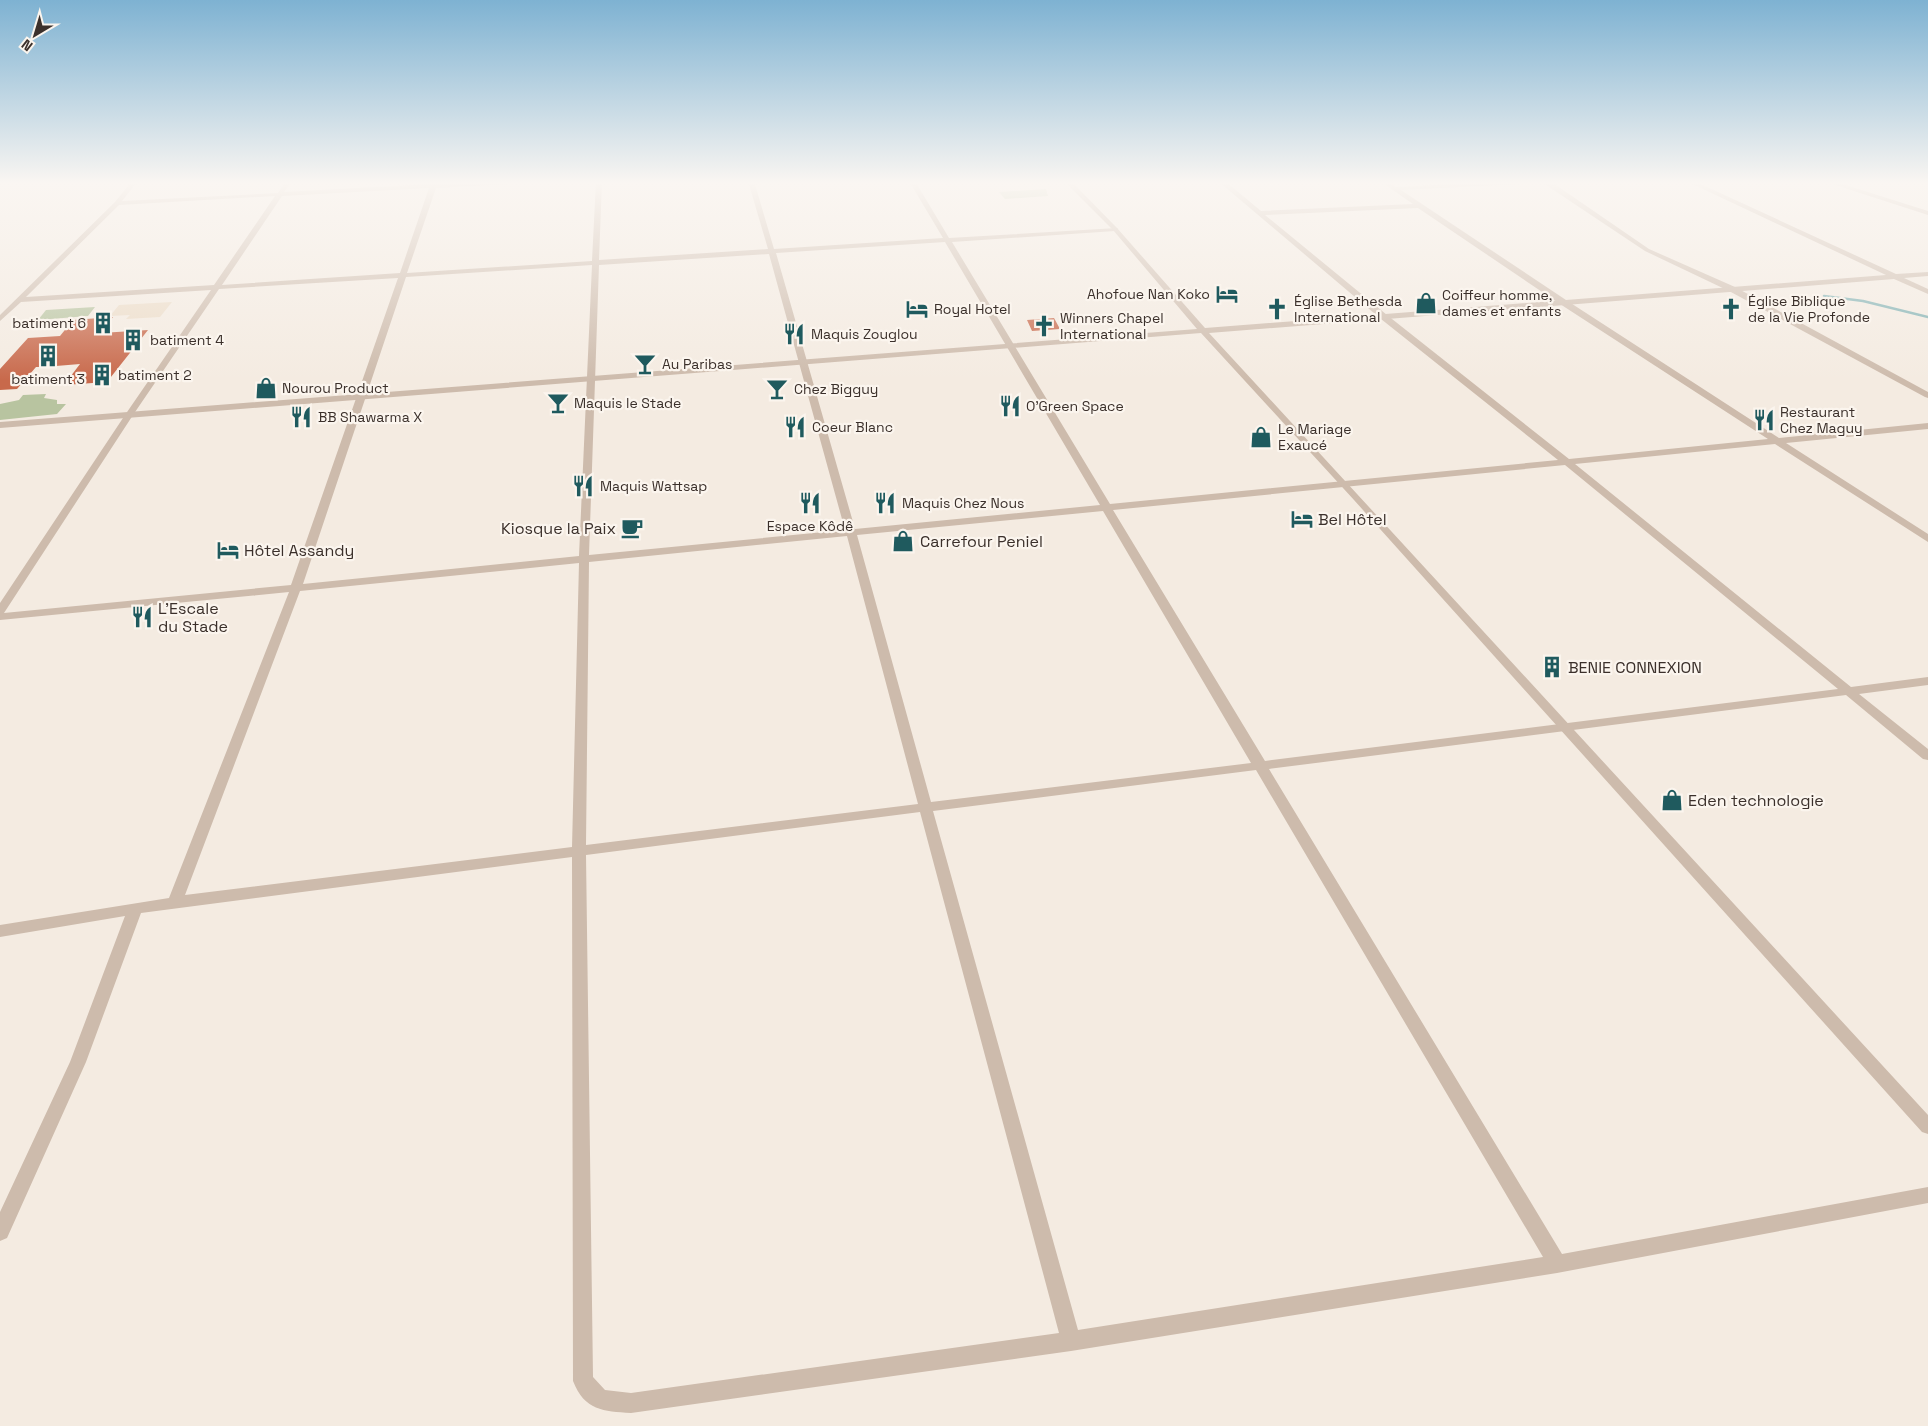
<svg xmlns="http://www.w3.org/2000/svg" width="1928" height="1426" font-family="'Space Grotesk',sans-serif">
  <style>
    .green { fill: #b8c4a0 }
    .plaza { fill: #ecdcc8 }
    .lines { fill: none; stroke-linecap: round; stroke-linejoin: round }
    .stream { stroke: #7fb0b2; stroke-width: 2.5 }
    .building { fill: #c8694b }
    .minor { fill: #cdbbac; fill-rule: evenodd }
    .tertiary { fill: #cdbbac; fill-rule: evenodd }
    .labels { text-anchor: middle; stroke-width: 4.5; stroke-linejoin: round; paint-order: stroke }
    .far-poi-label { font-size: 14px; fill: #3b302b; stroke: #fbf5ee; text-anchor: start }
    .poi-label { font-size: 16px; fill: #3b302b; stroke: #fbf5ee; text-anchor: start }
  </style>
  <rect width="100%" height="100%" fill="#f4ebe1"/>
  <path class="green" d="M1046,189L1048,196L1005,199L999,192Z
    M95,307L88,316L38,320L46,310Z
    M46,394L44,398L57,400V404H66L57,414L0,420V404L19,400L23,395Z"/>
  <path class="plaza" d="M172,302L160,317L126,319L130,315L110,316L119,305Z"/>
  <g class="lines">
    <path class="stream" d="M1824,296L1863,301L1928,317"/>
  </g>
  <path class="building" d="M113,317L101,333L148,330L107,382L64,385L80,364L44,367H36L17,389L0,390V369L28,338L60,336L73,320Z
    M1054,318L1060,329L1032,331L1027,320Z"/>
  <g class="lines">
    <path class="minor" d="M132,181H138L122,201L278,193L286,181H292L284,192L431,184L432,181H438L437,184L534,181L531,183L436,188L407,273L592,261L596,181H602L599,260L768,249L748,181H754L774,249L943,238L909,181H915L949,238L1117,228L1118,229L1115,231L952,242L1110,504L1558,460L1381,319L1218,181H1225L1261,211L1413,204L1380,181H1387L1396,187L1510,181H1550L1649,249L1735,287L1928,392V398L1925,397L1729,291L1645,251L1543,183L1401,190L1566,300L1779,438L1928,423V429L1786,443L1928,534V542L1775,444L1575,464L1851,687L1928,677V685L1859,694L1928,749V760L1923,759L1846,695L1269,769L1562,1254L1928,1187V1203L1557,1273L1071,1351L631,1413C603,1411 585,1411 573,1381L572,857L141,913L86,1062L7,1238L0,1241V1212L70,1062L125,916L0,937V925L169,898L289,592L0,620V603L125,415L211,290L21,302L0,321V315L115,202ZM429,188L400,273L222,285L282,196ZM275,196L214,285L26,297L119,205ZM1418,208L1560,304L1768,439L1569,459L1387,315L1265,215ZM945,242L1100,505L855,529L776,253ZM769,254L845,530L589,555L599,265ZM592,265L579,556L303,584L406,277ZM398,278L291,585L4,613L133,415L219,289ZM1565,465L1838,689L1265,761L1113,510ZM1103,511L1251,763L931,802L857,535ZM847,536L918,804L586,845L589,562ZM579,563L572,847L185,895L300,591ZM1256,770L1543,1257L1078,1330L933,811ZM920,812L1059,1333L631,1393L605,1390L593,1377L586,855Z
      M1823,181H1833L1928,211V215Z"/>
    <path class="tertiary" d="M1064,181H1071L1117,228L1205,328L1886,275L1686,181H1694L1896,274L1928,272V276L1904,278L1928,289V294L1894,279L1209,333L1928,1115V1134L1922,1132L1354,500L1201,333L0,428V422L1197,329L1113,230Z"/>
  </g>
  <linearGradient id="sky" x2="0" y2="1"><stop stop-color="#7eb2d2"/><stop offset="0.48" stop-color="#faf6f2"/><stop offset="1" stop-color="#faf6f2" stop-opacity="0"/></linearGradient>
  <rect width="1928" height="381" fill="url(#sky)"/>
  <defs>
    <g id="hotel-bare" transform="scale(1.725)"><path d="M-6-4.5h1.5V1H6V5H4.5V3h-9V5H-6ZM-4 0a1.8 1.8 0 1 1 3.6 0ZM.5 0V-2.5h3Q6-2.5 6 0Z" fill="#1f5a5e" stroke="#fbf5ee" stroke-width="2.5" paint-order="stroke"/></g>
    <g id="shop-bare" transform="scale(1.725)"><path d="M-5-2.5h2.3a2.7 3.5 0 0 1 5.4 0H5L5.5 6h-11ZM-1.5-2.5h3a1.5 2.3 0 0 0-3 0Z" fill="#1f5a5e" stroke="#fbf5ee" stroke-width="2.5" paint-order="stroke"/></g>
    <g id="church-bare" transform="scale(1.725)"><path d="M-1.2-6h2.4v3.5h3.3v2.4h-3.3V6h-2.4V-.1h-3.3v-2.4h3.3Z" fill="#1f5a5e" stroke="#fbf5ee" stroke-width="2.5" paint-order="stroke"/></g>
    <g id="building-bare" transform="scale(1.725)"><path d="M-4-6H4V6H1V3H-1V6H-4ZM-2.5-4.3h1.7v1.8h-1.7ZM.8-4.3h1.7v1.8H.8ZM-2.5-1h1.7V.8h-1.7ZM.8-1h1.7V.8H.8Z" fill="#1f5a5e" stroke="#fbf5ee" stroke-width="2.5" paint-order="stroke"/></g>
    <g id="restaurant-bare" transform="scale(1.725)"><path d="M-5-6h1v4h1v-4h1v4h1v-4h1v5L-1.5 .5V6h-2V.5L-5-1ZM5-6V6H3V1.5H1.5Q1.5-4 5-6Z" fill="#1f5a5e" stroke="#fbf5ee" stroke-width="2.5" paint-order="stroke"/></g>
    <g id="bar-bare" transform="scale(1.725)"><path d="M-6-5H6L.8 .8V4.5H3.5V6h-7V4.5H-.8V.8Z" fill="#1f5a5e" stroke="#fbf5ee" stroke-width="2.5" paint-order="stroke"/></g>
    <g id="cafe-bare" transform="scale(1.725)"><path d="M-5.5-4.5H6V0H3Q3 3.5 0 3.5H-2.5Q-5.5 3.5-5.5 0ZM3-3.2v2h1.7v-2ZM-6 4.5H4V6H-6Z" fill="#1f5a5e" stroke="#fbf5ee" stroke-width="2.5" paint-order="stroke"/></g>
  </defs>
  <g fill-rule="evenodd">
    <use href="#hotel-bare" x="1227" y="294"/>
    <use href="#shop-bare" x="1426" y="303"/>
    <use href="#hotel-bare" x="917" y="309"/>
    <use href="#church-bare" x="1277" y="309"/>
    <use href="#church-bare" x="1731" y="309"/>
    <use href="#building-bare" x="103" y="323"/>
    <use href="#church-bare" x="1044" y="326"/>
    <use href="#restaurant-bare" x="794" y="334"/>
    <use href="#building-bare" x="133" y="340"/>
    <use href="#building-bare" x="48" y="356"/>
    <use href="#bar-bare" x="645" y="364"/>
    <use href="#building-bare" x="102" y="375"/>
    <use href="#shop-bare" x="266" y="388"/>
    <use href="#bar-bare" x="777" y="389"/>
    <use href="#bar-bare" x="558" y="403"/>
    <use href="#restaurant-bare" x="1010" y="406"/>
    <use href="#restaurant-bare" x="301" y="417"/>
    <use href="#restaurant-bare" x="1764" y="420"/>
    <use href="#restaurant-bare" x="795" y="427"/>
    <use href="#shop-bare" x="1261" y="437"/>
    <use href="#restaurant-bare" x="583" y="486"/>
    <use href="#restaurant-bare" x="810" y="503"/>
    <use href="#restaurant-bare" x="885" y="503"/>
    <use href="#hotel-bare" x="1302" y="519"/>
    <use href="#cafe-bare" x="632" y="528"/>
    <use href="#shop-bare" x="903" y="541"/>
    <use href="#hotel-bare" x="228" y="550"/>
    <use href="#restaurant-bare" x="142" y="617"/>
    <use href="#building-bare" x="1552" y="667"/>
    <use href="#shop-bare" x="1672" y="800"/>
  </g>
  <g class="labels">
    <g class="far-poi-label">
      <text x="1210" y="299" text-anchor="end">Ahofoue Nan Koko</text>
      <text x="1442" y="300">Coiffeur homme,<tspan x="1442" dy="16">dames et enfants</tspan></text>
      <text x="1294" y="306">Église Bethesda<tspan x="1294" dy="16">International</tspan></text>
      <text x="1748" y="306">Église Biblique<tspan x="1748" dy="16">de la Vie Profonde</tspan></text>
      <text x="934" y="314">Royal Hotel</text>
      <text x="1060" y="323">Winners Chapel<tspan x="1060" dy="16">International</tspan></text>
      <text x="86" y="328" text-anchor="end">batiment 6</text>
      <text x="811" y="339">Maquis Zouglou</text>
      <text x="150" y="345">batiment 4</text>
      <text x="662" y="369">Au Paribas</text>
      <text x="118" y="380">batiment 2</text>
      <text x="48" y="384" text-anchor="middle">batiment 3</text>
      <text x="282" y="393">Nourou Product</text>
      <text x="794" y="394">Chez Bigguy</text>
      <text x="574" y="408">Maquis le Stade</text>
      <text x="1026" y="411">O'Green Space</text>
      <text x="1780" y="417">Restaurant<tspan x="1780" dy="16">Chez Maguy</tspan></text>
      <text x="318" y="422">BB Shawarma X</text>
      <text x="812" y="432">Coeur Blanc</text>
      <text x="1278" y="434">Le Mariage<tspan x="1278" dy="16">Exaucé</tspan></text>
      <text x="600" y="491">Maquis Wattsap</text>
      <text x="902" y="508">Maquis Chez Nous</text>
      <text x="810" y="531" text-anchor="middle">Espace Kôdê</text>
    </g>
    <g class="poi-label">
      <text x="1318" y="525">Bel Hôtel</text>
      <text x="616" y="534" text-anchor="end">Kiosque la Paix</text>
      <text x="920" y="547">Carrefour Peniel</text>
      <text x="244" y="556">Hôtel Assandy</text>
      <text x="158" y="614">L'Escale<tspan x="158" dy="18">du Stade</tspan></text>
      <text x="1568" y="673">BENIE CONNEXION</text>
      <text x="1688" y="806">Eden technologie</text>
    </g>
  </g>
  <g transform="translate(35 35) rotate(218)" stroke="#fbf5ee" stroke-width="4" paint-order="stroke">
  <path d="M0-4L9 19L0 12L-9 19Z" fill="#3b302b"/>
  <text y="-8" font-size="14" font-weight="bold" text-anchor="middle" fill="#3b302b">N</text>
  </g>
</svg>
